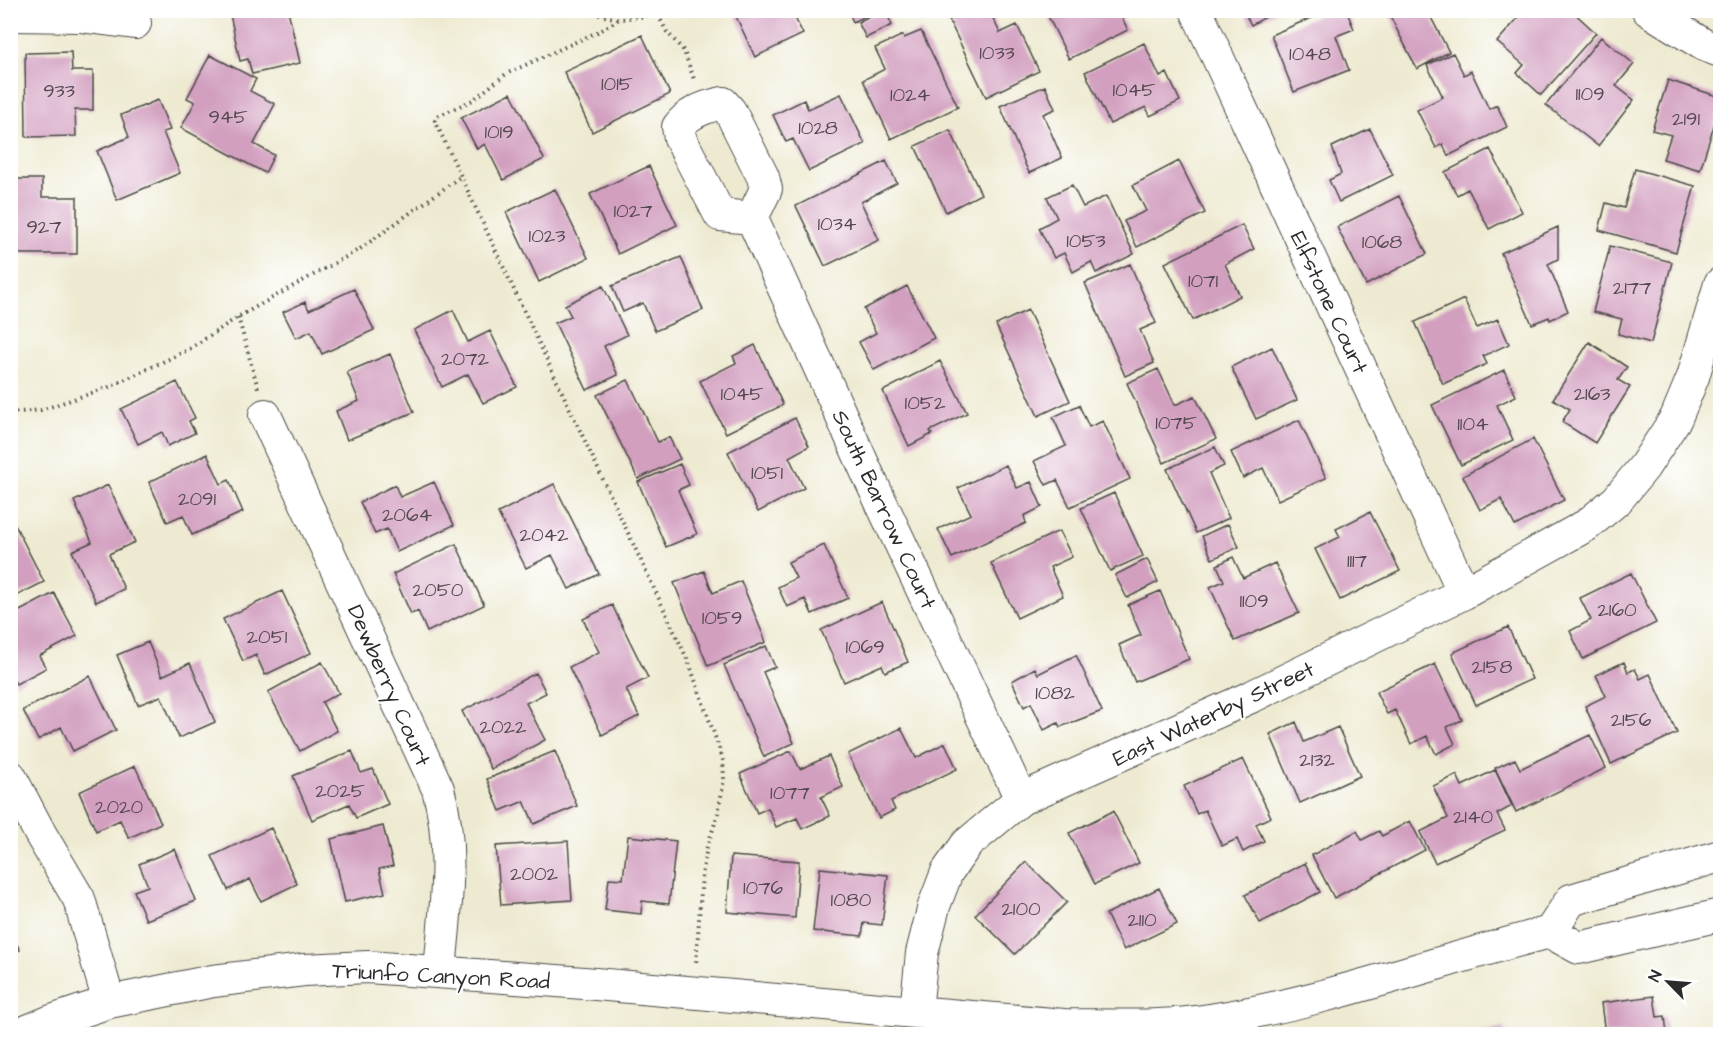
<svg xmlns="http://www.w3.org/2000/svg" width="1731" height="1045" font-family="'Architects Daughter',sans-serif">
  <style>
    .building { fill: #d29fbf }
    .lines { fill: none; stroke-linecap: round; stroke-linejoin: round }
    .minor-casing { stroke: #484844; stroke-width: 34 }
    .path { stroke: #484844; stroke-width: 4; stroke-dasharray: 1.5 4.5; stroke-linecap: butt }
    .minor { stroke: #fff; stroke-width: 32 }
    .labels { text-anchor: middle; stroke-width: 4.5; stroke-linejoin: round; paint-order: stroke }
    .number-label { font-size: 20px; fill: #554850 }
    .street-label { font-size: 22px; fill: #2b2b2b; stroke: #fff }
  </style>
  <rect width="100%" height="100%" fill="#fff"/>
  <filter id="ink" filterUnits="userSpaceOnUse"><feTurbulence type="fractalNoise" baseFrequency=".0167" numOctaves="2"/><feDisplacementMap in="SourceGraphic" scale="12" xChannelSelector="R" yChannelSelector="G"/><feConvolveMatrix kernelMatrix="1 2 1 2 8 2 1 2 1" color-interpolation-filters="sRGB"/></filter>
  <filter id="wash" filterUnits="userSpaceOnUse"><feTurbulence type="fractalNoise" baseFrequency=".008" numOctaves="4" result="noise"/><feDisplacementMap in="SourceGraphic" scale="24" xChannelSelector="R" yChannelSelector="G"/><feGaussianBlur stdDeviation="1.35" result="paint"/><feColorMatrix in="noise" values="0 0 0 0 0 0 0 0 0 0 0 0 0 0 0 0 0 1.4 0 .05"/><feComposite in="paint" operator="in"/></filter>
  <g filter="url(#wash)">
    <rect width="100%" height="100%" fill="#eeead1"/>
    <g id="blocks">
      <path class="building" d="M229,10H288L300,63L252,74L248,59L240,61Z
        M733,10H791L803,34L755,57Z
        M848,10H878L853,22Z
        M881,10H885L892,25L866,38L858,22Z
        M968,10H1004L992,16L1000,33L1017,25L1039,71L986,97L949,20Z
        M1045,10H1118L1128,30L1069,59Z
        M1243,10H1279L1251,25Z
        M1330,10H1346L1354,29L1336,36L1349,70L1294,92L1271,35Z
        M1387,10H1427L1449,52L1417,69Z
        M1525,10H1571L1596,33L1541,95L1517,73L1524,65L1497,42Z
        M921,31L958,107L891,139L863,80L885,69L875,48L903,35L904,38Z
        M642,35L670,94L592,132L564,72Z
        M1601,37L1634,64L1616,86L1634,100L1598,146L1546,105Z
        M1144,43L1160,77L1167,73L1180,101L1150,116L1146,107L1110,124L1085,72Z
        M71,52L72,71H93V110H75L76,136L26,137L25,53Z
        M1453,53L1464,75L1471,71L1489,109L1497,105L1507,127L1448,156L1443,144L1436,148L1417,110L1443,97L1427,65Z
        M210,55L256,79L250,91L275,104L254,144L274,155L265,173L181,128L195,102L187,98Z
        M1668,80L1720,97V106L1700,170L1663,159L1671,135L1652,130Z
        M1045,86L1055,109L1043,114L1062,158L1029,173L1000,106Z
        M511,93L544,159L503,180L485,144L477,149L461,118Z
        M841,94L865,144L809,171L793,139L786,142L773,115L804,100L808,109Z
        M158,100L170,130L163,132L180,173L117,200L97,151L129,137L121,115Z
        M1370,129L1393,175L1339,202L1329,180L1341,174L1332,147Z
        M950,130L981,194L946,212L915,146Z
        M1490,149L1522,212L1489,229L1468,189L1457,195L1445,172Z
        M886,161L897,183L861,202L879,240L825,266L796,206Z
        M1179,161L1205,213L1137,247L1124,221L1146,211L1133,185Z
        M649,166L677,225L618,254L590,194Z
        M1635,169L1695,186L1676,252L1599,230L1606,203L1624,208Z
        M10,179H42V197H77V254H10Z
        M1072,185L1083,207L1106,196L1134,254L1096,273L1091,262L1073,272L1064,253L1054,258L1039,228L1057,218L1047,197Z
        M555,189L588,258L539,282L506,212Z
        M1399,196L1427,254L1366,285L1337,227Z
        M1242,225L1254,249L1225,264L1240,296L1193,320L1165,263Z
        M1558,227V259L1548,264L1568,311L1550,320L1549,317L1532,324L1501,253Z
        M1610,246L1672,262L1651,343L1618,334L1622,319L1593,312Z
        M681,257L703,310L655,331L643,303L623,312L612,286Z
        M1130,264L1156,323L1140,330L1154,363L1125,376L1085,283Z
        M603,286L627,335L604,346L618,375L587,390L555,323L571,316L565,305Z
        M907,286L934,338L874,370L859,342L876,333L864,309Z
        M354,289L374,330L322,354L311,331L296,338L283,312L305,302L309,310Z
        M1464,299L1477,328L1498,319L1509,344L1483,356L1487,364L1443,384L1415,322Z
        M453,310L468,342L490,331L517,387L483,403L468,374L442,387L414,330Z
        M1028,310L1070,401L1038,416L996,325Z
        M1589,342L1627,367L1618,380L1630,387L1595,443L1562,422L1570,409L1553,399Z
        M755,345L783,405L726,433L700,381L736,363L733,356Z
        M1272,347L1297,400L1256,419L1231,367Z
        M390,354L414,412L347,440L336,411L359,401L347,372Z
        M940,361L967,413L930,431L932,434L909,446L883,391Z
        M1158,369L1175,405L1195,396L1216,439L1164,463L1127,383Z
        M1504,370L1516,396L1497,405L1513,440L1461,465L1432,405Z
        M628,380L658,442L669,437L680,459L638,479L597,395Z
        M177,382L195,418L189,421L195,433L168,446L162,432L138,444L121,409Z
        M1079,405L1089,427L1103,421L1130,479L1070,507L1057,480L1046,485L1034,461L1066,446L1053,417Z
        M795,418L809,446L789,457L804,488L758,512L728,452Z
        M1299,420L1326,478L1278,500L1263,468L1243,478L1231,452Z
        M1533,439L1564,500L1515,526L1501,499L1480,510L1463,476Z
        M1215,447L1224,466L1209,473L1229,518L1196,533L1167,469Z
        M207,454L221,484L229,480L243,512L192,535L183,515L167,522L149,482Z
        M680,464L689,485L678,490L697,534L666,547L638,482Z
        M1006,465L1017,488L1031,482L1042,507L1024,516L1026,523L952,558L938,529L971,514L958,488Z
        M434,482L454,525L397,552L387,529L375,534L360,502L395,485L400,497Z
        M554,484L599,574L569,589L552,555L526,568L498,513Z
        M108,485L135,542L109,554L124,589L96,602L72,551L92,542L74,501Z
        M1114,493L1143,556L1110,571L1081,508Z
        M1370,512L1400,571L1340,600L1315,549L1340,537L1336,529Z
        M13,521L44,582L10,599V522Z
        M1228,524L1239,547L1212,559L1202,536Z
        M1059,531L1072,557L1050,567L1063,596L1017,618L991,563Z
        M456,544L484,605L427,632L418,611L411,614L393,574Z
        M824,545L848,598L812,614L805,599L787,607L778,587L796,578L788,562Z
        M1233,557L1243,578L1275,563L1299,613L1235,641L1210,587L1224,581L1217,565Z
        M1147,559L1158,582L1127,598L1115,575Z
        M704,571L713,593L741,581L766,642L708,666L674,583Z
        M1631,573L1656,623L1583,659L1570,631L1591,620L1580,598Z
        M282,591L311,653L265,675L256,655L243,661L223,619Z
        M1160,591L1189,659L1135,682L1119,645L1141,635L1128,605Z
        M54,593L77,636L39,656L46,668L16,684L10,673V616Z
        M882,602L908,662L885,672L882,665L844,682L821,630Z
        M612,605L648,678L626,689L639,716L602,735L569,667L599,652L583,619Z
        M1508,627L1532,679L1476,705L1452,653Z
        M148,642L162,676L190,663L215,722L179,738L161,696L138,705L117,655Z
        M766,646L775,667L763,672L794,743L764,757L724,665Z
        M1076,655L1102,711L1060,727L1058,723L1044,730L1031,703L1024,707L1012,681L1035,668L1038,674Z
        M322,662L339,693L322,702L337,731L300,751L268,692Z
        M1624,662L1628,672L1635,669L1640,679L1650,674L1677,733L1611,764L1585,706L1606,696L1596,675Z
        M1435,664L1462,720L1447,727L1455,744L1436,754L1427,736L1411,744L1395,710L1387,714L1376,692Z
        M536,673L546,693L526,703L545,740L491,769L462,711Z
        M90,676L116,730L73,751L61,727L38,740L23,710Z
        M1296,722L1304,742L1338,727L1360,776L1300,803L1270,734Z
        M901,728L916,758L945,743L957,769L891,801L895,810L879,818L848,754Z
        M1590,735L1606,768L1516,812L1495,768L1515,759L1520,769Z
        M352,751L361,773L373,769L388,804L356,818L349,804L312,820L293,776Z
        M555,751L577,806L534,824L524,801L500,811L487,779Z
        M791,751L800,769L829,756L843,787L821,797L830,816L802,829L797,818L776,827L768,808L757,813L740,774Z
        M1243,759L1271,817L1256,824L1264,841L1243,852L1237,839L1222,846L1205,810L1197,814L1184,786Z
        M135,766L161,823L129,838L120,820L96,831L79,792Z
        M1495,770L1512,806L1497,814L1505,830L1435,863L1420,832L1448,818L1433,786L1457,775L1462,786Z
        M1113,811L1139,863L1095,884L1069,833Z
        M1410,821L1425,850L1334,898L1312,855L1357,831L1362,840L1379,831L1382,836Z
        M383,826L393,866L379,869L385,893L345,902L331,839Z
        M271,828L297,884L261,901L250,879L228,890L212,856Z
        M628,836L676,841L669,904L642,901L641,914L605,910L609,878L623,879Z
        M568,841L572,900L501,905L496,846Z
        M175,849L196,901L146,920L134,891L148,886L139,864Z
        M731,856L799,861L795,918L727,912Z
        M1026,862L1067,902L1015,954L975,915Z
        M1305,863L1320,892L1260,923L1245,895Z
        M820,868L888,875L882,925L864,923L862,936L813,931Z
        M1159,888L1177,924L1124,950L1106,914Z
        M10,932L20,950L10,955Z
        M1654,996L1657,1017L1665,1016L1667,1034H1605L1601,1003Z
        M1504,1028L1505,1034H1480L1479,1032Z"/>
    </g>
  </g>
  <g filter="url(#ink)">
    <use href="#blocks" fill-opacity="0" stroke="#484844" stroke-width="1.5"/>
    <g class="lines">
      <g class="minor-casing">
        <path id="minor" d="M1196,10L1464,593
          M1648,10L1704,45L1720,51
          M10,15L80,16L135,23
          M723,103L730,111L763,177L766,189L752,218L720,215L680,138L678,127C688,113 707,106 723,103Z
          M752,218L869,477L1021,799
          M265,415L438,789C455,849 445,910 440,971
          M10,776L41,835L79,899L109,1002
          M1550,932L1579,948L1720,915
          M916,1011L922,953L934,906L947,872L967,844L1021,799L1253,696L1464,593L1587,525L1617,500L1644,467L1676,418L1693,377L1720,284
          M20,1034L49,1022L109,1002L213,981L304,970L368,967L584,983L1064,1025C1112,1025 1162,1028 1210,1020C1325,1002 1437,961 1550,932L1571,900L1720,856"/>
      </g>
      <path class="path" d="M575,10L619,19
        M671,10L658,15L619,19L602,30L506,74L473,100L438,116L435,121L689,663L723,759L724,779L718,814L707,847L702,875L696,964
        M658,15L667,32L684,51L695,82
        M238,317L258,388
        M10,413L41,410L109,387L188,350L238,317L360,249L460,177"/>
      <use href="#minor" class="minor"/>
    </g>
  </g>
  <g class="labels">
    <g class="number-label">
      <text x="997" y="59">1033</text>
      <text x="1310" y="60">1048</text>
      <text x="617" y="90">1015</text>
      <text x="1134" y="96">1045</text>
      <text x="59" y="97">933</text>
      <text x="1590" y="100">1109</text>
      <text x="910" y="101">1024</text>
      <text x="228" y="123">945</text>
      <text x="1686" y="125">2191</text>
      <text x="818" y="134">1028</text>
      <text x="499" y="138">1019</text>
      <text x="633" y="217">1027</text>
      <text x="837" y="230">1034</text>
      <text x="44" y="233">927</text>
      <text x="547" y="242">1023</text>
      <text x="1086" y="247">1053</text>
      <text x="1382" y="248">1068</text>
      <text x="1203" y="287">1071</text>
      <text x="1632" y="294">2177</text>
      <text x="465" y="365">2072</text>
      <text x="742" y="400">1045</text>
      <text x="1592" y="400">2163</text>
      <text x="925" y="409">1052</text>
      <text x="1176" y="429">1075</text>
      <text x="1473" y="430">1104</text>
      <text x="767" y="479">1051</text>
      <text x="197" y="505">2091</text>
      <text x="407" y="521">2064</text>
      <text x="544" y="541">2042</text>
      <text x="1357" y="567">1117</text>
      <text x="438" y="596">2050</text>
      <text x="1254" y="607">1109</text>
      <text x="1617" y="616">2160</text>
      <text x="722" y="624">1059</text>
      <text x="267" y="643">2051</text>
      <text x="865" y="653">1069</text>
      <text x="1492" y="673">2158</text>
      <text x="1055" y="699">1082</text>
      <text x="1631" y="726">2156</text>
      <text x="503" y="733">2022</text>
      <text x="1317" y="766">2132</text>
      <text x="340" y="797">2025</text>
      <text x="790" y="799">1077</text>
      <text x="119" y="813">2020</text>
      <text x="1473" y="823">2140</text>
      <text x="534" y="880">2002</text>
      <text x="763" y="894">1076</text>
      <text x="851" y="906">1080</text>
      <text x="1021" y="915">2100</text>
      <text x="1142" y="926">2110</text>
    </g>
    <g class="street-label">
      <text transform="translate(1330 302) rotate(65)" y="8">Elfstone Court</text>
      <text transform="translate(885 509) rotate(65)" y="8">South Barrow Court</text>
      <text transform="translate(390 685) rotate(66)" y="8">Dewberry Court</text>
      <text transform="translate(1213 713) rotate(-25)" y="8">East Waterby Street</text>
      <text transform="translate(441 975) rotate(3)" y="8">Triunfo Canyon Road</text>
    </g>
  </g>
  <rect width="1731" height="1045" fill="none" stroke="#fff" stroke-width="36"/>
  <g transform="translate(1668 982) rotate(295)" stroke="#ffffff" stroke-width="4.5" paint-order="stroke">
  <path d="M0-4.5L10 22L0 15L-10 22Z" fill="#2b2b2b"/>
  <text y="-9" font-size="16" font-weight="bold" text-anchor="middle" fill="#2b2b2b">N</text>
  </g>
</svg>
